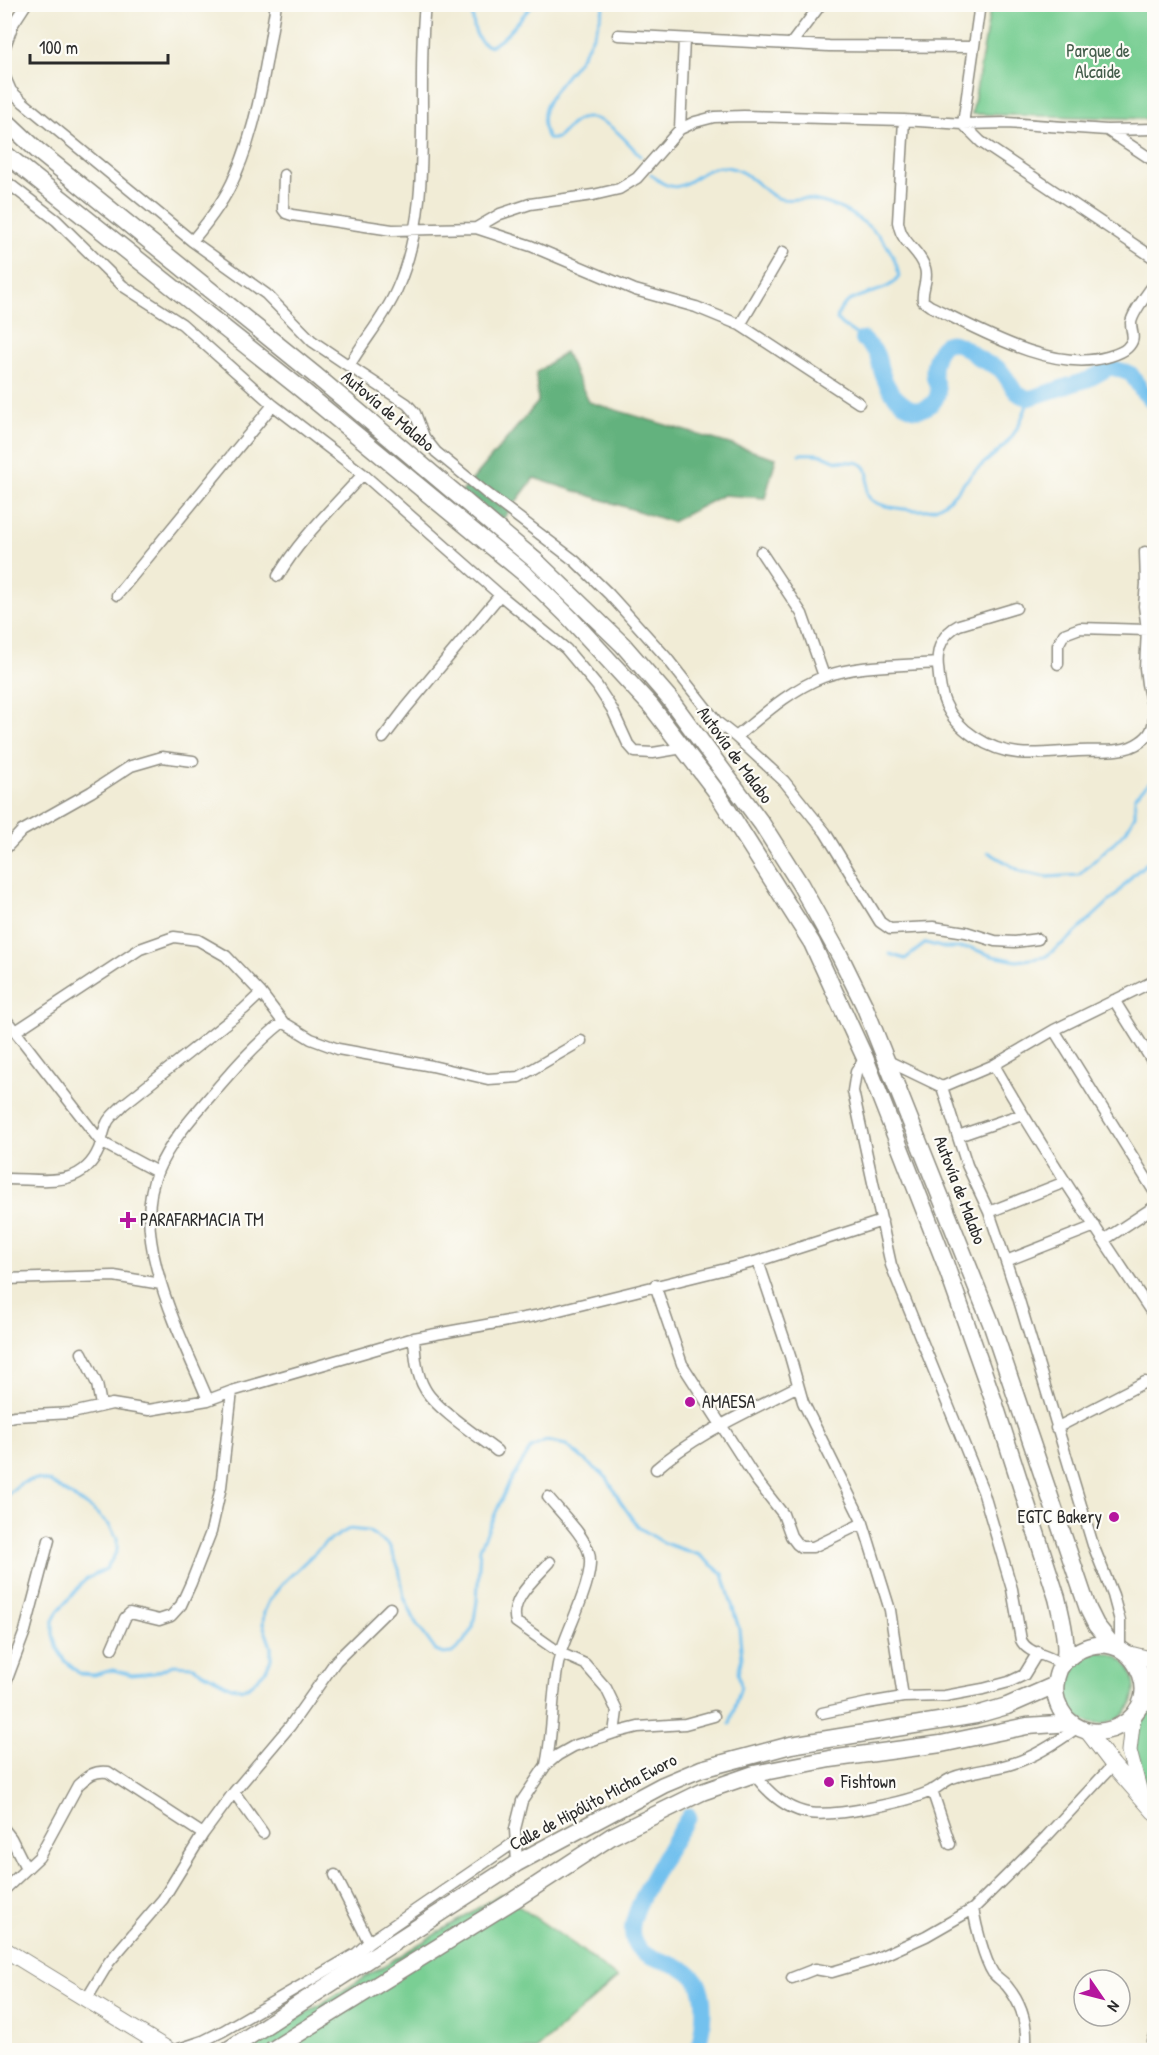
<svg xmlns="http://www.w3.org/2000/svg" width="1159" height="2055" font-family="'Patrick Hand',sans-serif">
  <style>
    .green { fill: #7acf94; stroke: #527d60; stroke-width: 1.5 }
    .forest { fill: #63b27e; stroke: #476e54; stroke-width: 1.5 }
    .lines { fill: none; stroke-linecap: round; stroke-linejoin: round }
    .stream { stroke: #73c1ee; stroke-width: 3 }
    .river { stroke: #73c1ee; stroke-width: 16 }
    .street-casing { stroke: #8e8c80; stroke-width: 13 }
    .secondary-casing { stroke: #8e8c80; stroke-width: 17 }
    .primary-casing { stroke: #8e8c80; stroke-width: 19 }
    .street { stroke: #fff; stroke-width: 10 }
    .secondary { stroke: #fff; stroke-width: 15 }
    .primary { stroke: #fff; stroke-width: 16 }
    .poi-dot { fill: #b5179e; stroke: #fdfcf7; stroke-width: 2 }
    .labels { text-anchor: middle; stroke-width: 4.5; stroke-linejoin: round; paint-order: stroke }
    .park-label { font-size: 18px; fill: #435c4a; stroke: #fdfcf7 }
    .street-label { font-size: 18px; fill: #2b2b2b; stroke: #fdfcf7 }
    .poi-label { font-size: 18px; fill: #2b2b2b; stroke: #fdfcf7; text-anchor: start }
  </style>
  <rect width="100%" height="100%" fill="#fdfcf7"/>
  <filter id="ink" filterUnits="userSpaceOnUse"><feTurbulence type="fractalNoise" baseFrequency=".0167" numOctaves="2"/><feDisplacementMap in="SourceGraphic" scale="12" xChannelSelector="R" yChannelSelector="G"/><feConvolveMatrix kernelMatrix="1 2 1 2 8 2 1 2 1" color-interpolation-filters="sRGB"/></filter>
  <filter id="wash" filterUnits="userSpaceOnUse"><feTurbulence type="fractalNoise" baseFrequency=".008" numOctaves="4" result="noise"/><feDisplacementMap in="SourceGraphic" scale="24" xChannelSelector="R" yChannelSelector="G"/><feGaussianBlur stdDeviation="1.35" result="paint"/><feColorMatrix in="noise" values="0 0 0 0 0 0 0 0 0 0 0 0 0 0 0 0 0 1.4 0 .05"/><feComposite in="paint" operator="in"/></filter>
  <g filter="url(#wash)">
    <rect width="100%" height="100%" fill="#f1ecd6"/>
    <path class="green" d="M991,5H1154V119L972,114Z
      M1063 1688a36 36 0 1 1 72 0a36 36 0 1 1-72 0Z
      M1154,1701V1803C1128,1772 1130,1733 1154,1701Z
      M501,1894L575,1945L617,1978L536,2050H246Z"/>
    <path class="forest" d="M565,352L589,402L776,458L765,498L723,495L672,522L534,478L494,531L457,498L538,402L536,373Z"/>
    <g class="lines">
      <path class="stream" d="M472,4C473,20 472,39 488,46C503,45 522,14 534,4
        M604,4C602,13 599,23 595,31C591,41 585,51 579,60C564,82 534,104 546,134C548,140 551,140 557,138C564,133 570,123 578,120C601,109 627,141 640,156
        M651,174C684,207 693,165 724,167C746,168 758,187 775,197C785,202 796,198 806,199C846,204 893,234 899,276C888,298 841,289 837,319L841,324L863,339
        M799,454C807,454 815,453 822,455C828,456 833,461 839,461C849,463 863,459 867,471C871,482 861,493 873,501C883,508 920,512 932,509C950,504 961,485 973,473C985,461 1000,452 1010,439C1020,427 1024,412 1030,398
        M988,852L1022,872L1047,877L1079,875L1126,831L1135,815V797L1154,778
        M890,954L905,959L926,943L944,948H971L992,956L1017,961L1045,957L1071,937L1115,896L1134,874L1154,857
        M4,1501L8,1494L21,1483L37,1479L50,1482L93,1510L109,1525L117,1538V1551L106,1569L86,1579L58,1611L53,1621V1634L57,1648L65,1661L80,1674L94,1675L113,1670L132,1675L154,1673L173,1665L191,1666L231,1687L241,1689L250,1686L266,1670L271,1659V1647L263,1624L264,1612L270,1599L285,1581L325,1543L349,1529L368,1531L389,1545L399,1569L404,1597L416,1623L436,1651L443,1654L452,1653L462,1644L473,1627L477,1601L480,1548L508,1485L531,1448L546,1441L566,1445L607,1478L620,1501L638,1527L664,1543L699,1555L723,1574L739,1629L742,1658L738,1672L741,1686L730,1724"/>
      <path class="river" d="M863,339C867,343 873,348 876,353C879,358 879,365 881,370C886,386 893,397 907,406C913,410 919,411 925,408C932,406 938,398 938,391C938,386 935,382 934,377C932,366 938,339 954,343C963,345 970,352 977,357C983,362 991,364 998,368C1011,378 1011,397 1030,398L1089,379L1111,367L1131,374L1142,391L1154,403
        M689,1816C675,1838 632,1906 632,1930C632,1968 681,1953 698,1983C708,2001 702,2032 698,2050"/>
    </g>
  </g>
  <g filter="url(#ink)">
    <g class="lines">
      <g class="street-casing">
        <path id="street" d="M980,4L963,124L981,142L1154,258
          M618,35L829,46L974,47
          M791,44L821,4
          M4,49L13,24L26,4
          M4,75L11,91L24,103L192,241L266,294L312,341L349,366C364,340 385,317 397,289C436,199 415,99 425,4
          M904,120L898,222C899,226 900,232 903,236C909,247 921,254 925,268C929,280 921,289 923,301L930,306C978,329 1052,373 1107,357C1113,355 1122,353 1127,348C1137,338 1131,334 1131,323C1132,313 1148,293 1154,284
          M680,129L684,39
          M1107,130L1154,161
          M284,175L283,209L286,213L292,215L392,230L476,228L500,214L530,204L593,195L619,189L637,178L680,129L695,122L714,117L744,116L904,120L963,124L1007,123L1107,130L1154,129
          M4,180L56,220L123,286L182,324L273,405L363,474L500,595L566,649L597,686L612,709L628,744L635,752L653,753L683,748
          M476,228L531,246L635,290L696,307L740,325L859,403
          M192,241C209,221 225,200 235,176C259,122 266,62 276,4
          M740,325L783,252
          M349,366L407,404L415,413L424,437L436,452L485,492L575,561L609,594L666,657L717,722L736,737C763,715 790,690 823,677C858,664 901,666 937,663
          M761,552L802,614L824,676
          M1145,552L1146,584L1144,606L1147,630L1145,668L1147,684L1154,714
          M278,576C301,537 333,508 363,474
          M117,595L273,405
          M1016,608L959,625C943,633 936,649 938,667C939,679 940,692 945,703C956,730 989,750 1018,753C1037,755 1058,752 1078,751C1097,750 1124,754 1140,742C1151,735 1154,727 1154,715
          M1058,664V645L1064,634L1080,628L1147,630
          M736,737L784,781L825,832L880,922L890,929L933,927L966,932L995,941L1015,942L1038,939
          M383,738L406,708L500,595
          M4,850L22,831L91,792L131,766L162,757L193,761
          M1114,1000L1154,1064
          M4,1017L101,1142L157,1172
          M1054,1030L1154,1191
          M16,1031L140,949L174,937L198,940L226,956L261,993
          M865,1058L856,1072L853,1091L891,1265L983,1491L1012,1589L1021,1640C1028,1655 1049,1654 1062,1665
          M888,1061L942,1087
          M994,1065C1043,1151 1099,1233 1154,1316
          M958,1136L1022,1114
          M4,1179C40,1178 81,1191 99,1149C102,1141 103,1131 107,1123C110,1116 118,1111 123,1105L244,1009L261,993L283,1022L311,1039L338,1049L432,1066L488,1079L519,1077L581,1041
          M989,1212L1065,1182
          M1104,1240L1154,1207
          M758,1261L790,1356L803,1402L863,1523L890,1610L903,1697L945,1696L983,1689L1009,1682L1024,1675L1038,1652
          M1006,1261L1095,1226
          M4,1279L114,1276L161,1284
          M655,1285L682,1364L757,1481L783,1514L791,1536L797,1544L801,1547H813L863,1523
          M414,1338C415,1355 416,1374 425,1389C435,1408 479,1437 497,1451
          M82,1353L97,1384L101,1405
          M208,1400C182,1337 128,1238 158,1170C169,1144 189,1121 207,1100C231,1072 254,1045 283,1022
          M4,1418L15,1416L72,1413L112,1404L149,1410L208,1400L232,1391L414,1338L535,1316L758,1261L882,1221
          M1056,1428L1145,1382L1154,1384
          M656,1469C697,1433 750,1411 798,1386
          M550,1562C536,1578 509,1599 516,1622L560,1653L585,1664L606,1688L617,1711L614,1733
          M112,1648L125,1618L130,1613L159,1620L171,1616L181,1605L191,1583L211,1532L221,1487L232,1391
          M1120,1649V1621L1113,1595L1093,1545L1018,1297L989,1212L967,1165L942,1087L994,1065L1054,1030L1154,981
          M4,1687L25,1631L49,1540
          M822,1713L868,1703L903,1697
          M546,1765C554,1728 551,1691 560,1655C567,1629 596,1577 589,1553C584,1535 561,1513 548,1497
          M754,1774C766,1790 783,1807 804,1812C829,1819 909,1802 933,1790C940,1786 945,1781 952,1778C972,1770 994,1770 1014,1763C1037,1756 1059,1741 1078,1727
          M932,1790L950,1844
          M234,1792L263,1833
          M4,1829L11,1838L26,1868
          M517,1863L515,1829L522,1801L546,1765L558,1755L574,1746L614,1733L638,1727L685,1724L714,1716
          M335,1875L369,1942
          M4,1890L39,1857L78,1785C88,1776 94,1770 108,1772L203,1834
          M973,1909C976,1926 984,1959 993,1973C997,1978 1003,1981 1007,1986C1021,2003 1027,2022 1026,2043
          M792,1978L815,1969L832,1972L873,1960L926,1936L973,1909L1046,1837L1113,1765
          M86,2000L109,1962L163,1899L203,1834L234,1792L290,1726L336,1661L390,1608
          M176,2050L203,2041L223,2031L357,1953L369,1942L515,1842
          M1151,2050L1154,2038"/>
      </g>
      <g class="secondary-casing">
        <path id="secondary" d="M1126,1653L1154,1660
          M1137,1709L1154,1695
          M1133,1716L1129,1751L1140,1793
          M1087,1731L1113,1765L1154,1812
          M4,1949L169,2050"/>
      </g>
      <g class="primary-casing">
        <path id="primary" d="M4,119L38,151L315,375L536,561L623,645L669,698L762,824L800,884L840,956L864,1005L991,1323L1088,1609L1096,1625L1113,1646
          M4,153L302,390L525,574L568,616L651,706L715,790L812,943L865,1058L945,1263L994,1402L1057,1598C1061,1615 1069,1646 1064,1662C1063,1665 1060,1667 1059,1670C1055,1679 1054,1692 1057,1701C1076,1759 1159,1726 1141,1675C1127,1638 1090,1636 1064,1662
          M228,2050L517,1863L663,1785L701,1769L791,1745L976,1715L1007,1706L1055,1685
          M272,2050L514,1900L612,1836L702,1792L754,1774L830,1759L941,1744L1027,1726L1072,1723"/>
      </g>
      <use href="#street" class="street"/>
      <use href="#secondary" class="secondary"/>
      <use href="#primary" class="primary"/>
    </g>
  </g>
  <g class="poi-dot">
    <path d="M125 1211h6v6h6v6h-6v6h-6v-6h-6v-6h6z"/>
    <circle cx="690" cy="1402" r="6"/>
    <circle cx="1114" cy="1517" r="6"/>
    <circle cx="829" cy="1782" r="6"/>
  </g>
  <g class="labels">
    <g class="park-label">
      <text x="1098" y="57">Parque de<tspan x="1098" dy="21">Alcaide</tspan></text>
    </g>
    <g class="street-label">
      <text transform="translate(388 411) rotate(40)" y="6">Autovía de Malabo</text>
      <text transform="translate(735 755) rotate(54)" y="6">Autovía de Malabo</text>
      <text transform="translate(960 1190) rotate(69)" y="6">Autovía de Malabo</text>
      <text transform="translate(593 1802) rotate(-28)" y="6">Calle de Hipólito Micha Eworo</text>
    </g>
    <g class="poi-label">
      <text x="140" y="1226">PARAFARMACIA TM</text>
      <text x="702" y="1408">AMAESA</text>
      <text x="1102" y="1523" text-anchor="end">EGTC Bakery</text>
      <text x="841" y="1788">Fishtown</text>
    </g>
  </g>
  <rect width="1159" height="2055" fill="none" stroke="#fdfcf7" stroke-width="24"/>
  <g transform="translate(1102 1998) rotate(125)"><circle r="28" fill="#fdfcf7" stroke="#a9a8a5" stroke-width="1.5"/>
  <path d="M0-4.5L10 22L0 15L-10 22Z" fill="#b5179e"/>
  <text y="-9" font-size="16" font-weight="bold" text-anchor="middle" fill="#2b2b2b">N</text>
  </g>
  <path d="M30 54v9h138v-9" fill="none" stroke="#2b2b2b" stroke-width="3"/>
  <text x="39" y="54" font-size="18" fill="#2b2b2b" stroke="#fdfcf7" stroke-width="4.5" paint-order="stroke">100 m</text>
</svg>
